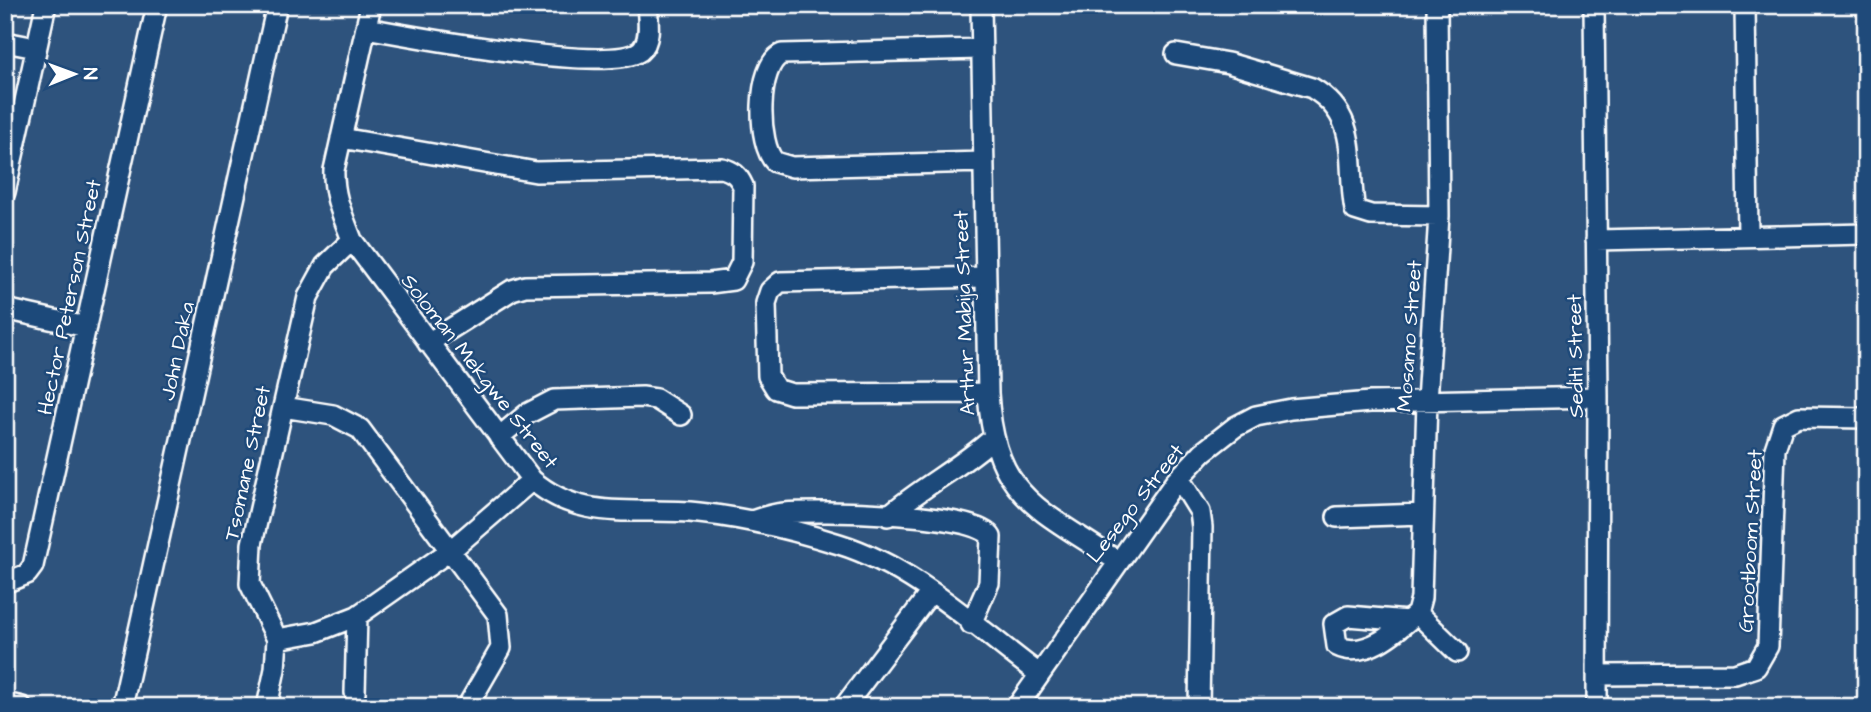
<svg xmlns="http://www.w3.org/2000/svg" width="1871" height="712" font-family="'Architects Daughter',sans-serif">
  <style>
    .lines { fill: none; stroke-linecap: round; stroke-linejoin: round }
    .minor-casing { stroke: #fff; stroke-width: 24 }
    .minor { stroke: #1f4a7a; stroke-width: 19 }
    .labels { text-anchor: middle; stroke-width: 5; stroke-linejoin: round; paint-order: stroke }
    .street-label { font-size: 21px; fill: #fff; stroke: #1f4a7a }
  </style>
  <rect width="100%" height="100%" fill="#2e537d"/>
  <filter id="ink" filterUnits="userSpaceOnUse"><feTurbulence type="fractalNoise" baseFrequency=".0143" numOctaves="2"/><feDisplacementMap in="SourceGraphic" scale="14" xChannelSelector="R" yChannelSelector="G"/><feConvolveMatrix kernelMatrix="1 2 1 2 8 2 1 2 1" color-interpolation-filters="sRGB"/></filter>
  <g filter="url(#ink)">
    <g class="lines">
      <g class="minor-casing">
        <path id="minor" d="M371,5L334,170C333,196 343,216 352,240L532,480C584,524 637,506 699,513C747,518 794,530 839,544C914,567 977,628 1039,674
          M981,5L988,393C995,499 1038,507 1117,561
          M1437,5L1439,216L1427,401L1421,598L1417,613L1457,652
          M1594,5L1598,397L1597,707
          M1745,5L1748,236
          M366,28C411,36 608,74 640,51C652,41 648,19 647,5
          M5,42L36,48
          M981,49L782,54C756,65 757,145 775,162L792,167L984,162
          M1176,54L1228,63L1312,88C1362,117 1346,163 1355,210L1371,215L1439,216
          M341,138L536,172L722,168C733,171 738,175 743,186L742,262L733,280L710,283L525,286L512,290L428,343
          M5,192L46,5
          M1596,240L1866,234
          M985,277L780,282L770,291L766,303L768,376L776,389L792,394L988,393
          M5,309L86,327
          M283,407L333,415L360,429L498,615L501,648L467,707
          M499,437L527,414L554,400L642,397L656,399L681,415
          M1179,478L1200,512L1202,527L1199,707
          M888,516C921,487 960,468 993,438
          M1337,517L1423,514
          M752,521C763,517 772,514 784,513C815,510 978,512 991,537L989,583L971,624
          M5,583L27,574L33,566L157,5
          M1408,621L1348,616L1334,624L1337,646C1365,660 1397,631 1417,613
          M277,639L316,632L357,616L451,550L532,480
          M1597,675L1735,674L1756,667L1768,646L1775,449L1783,425L1799,417L1866,418
          M355,693L357,616
          M5,703L22,707
          M122,707L277,5
          M267,707L275,669L277,639L250,584L252,544L308,297L325,266L352,240
          M844,707L931,592
          M1017,707L1175,482L1203,452L1235,427L1256,416L1291,409L1370,402L1598,397"/>
      </g>
      <use href="#minor" class="minor"/>
    </g>
  </g>
  <g class="labels">
    <g class="street-label">
      <text transform="translate(69 297) rotate(-78)" y="7">Hector Peterson Street</text>
      <text transform="translate(964 313) rotate(-92)" y="7">Arthur Mabija Street</text>
      <text transform="translate(1409 336) rotate(-86)" y="7">Mosamo Street</text>
      <text transform="translate(177 351) rotate(-78)" y="7">John Daka</text>
      <text transform="translate(1575 356) rotate(-91)" y="7">Sediti Street</text>
      <text transform="translate(480 371) rotate(52)" y="7">Soloman Mekgwe Street</text>
      <text transform="translate(247 463) rotate(-78)" y="7">Tsomane Street</text>
      <text transform="translate(1135 503) rotate(-52)" y="7">Lesego Street</text>
      <text transform="translate(1750 541) rotate(-87)" y="7">Grootboom Street</text>
    </g>
  </g>
  <rect width="1871" height="712" fill="none" stroke="#1f4a7a" stroke-width="28"/>
  <rect x="14" y="14" width="1843" height="684" fill="none" stroke="#fff" stroke-width="2.5" filter="url(#ink)"/>
  <g transform="translate(74 74) rotate(89)" stroke="#1f4a7a" stroke-width="5" paint-order="stroke">
  <path d="M0-5L12 26L0 18L-12 26Z" fill="#ffffff"/>
  <text y="-10" font-size="19" font-weight="bold" text-anchor="middle" fill="#ffffff">N</text>
  </g>
</svg>
